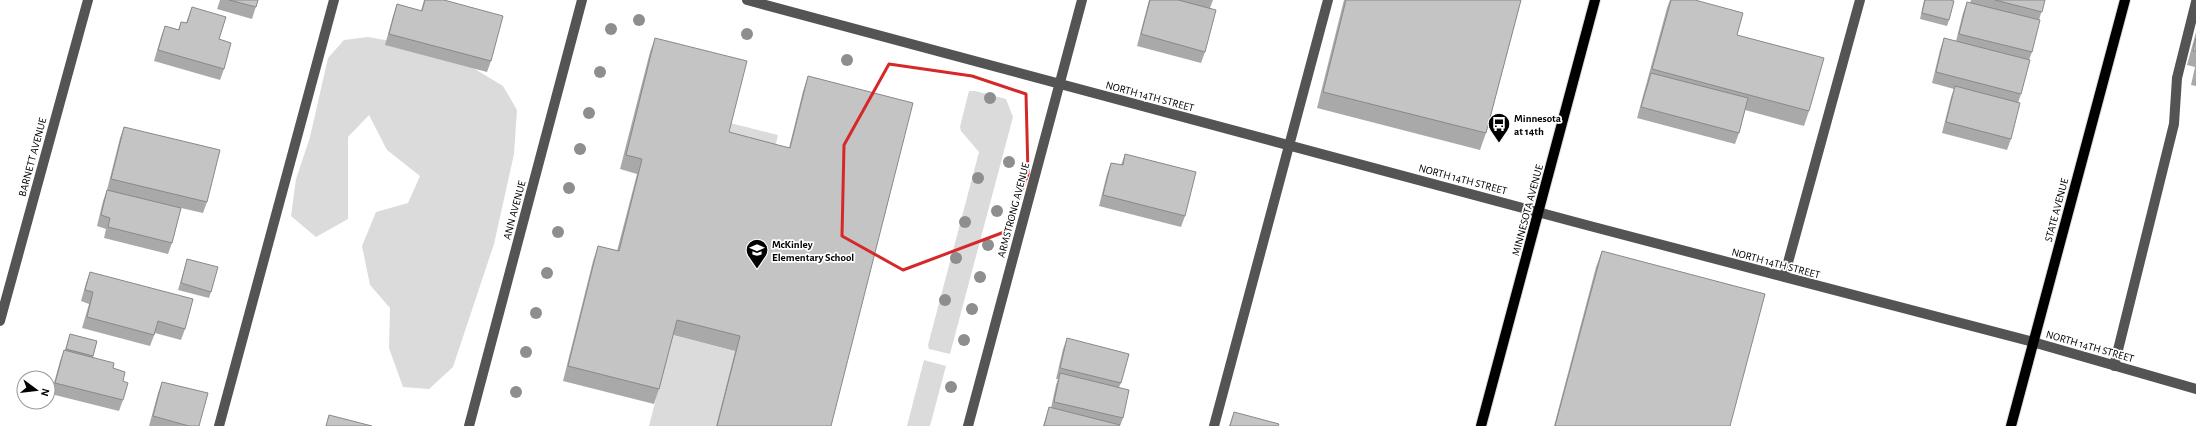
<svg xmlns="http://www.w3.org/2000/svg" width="2196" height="426" font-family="'Alegreya Sans',sans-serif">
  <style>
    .green { fill: #dbdbdb }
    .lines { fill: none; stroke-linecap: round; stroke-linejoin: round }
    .major-casing { stroke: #dbdbdb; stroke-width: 12 }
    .minor { stroke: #545454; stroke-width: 10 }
    .major { stroke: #000; stroke-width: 10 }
    .tree { fill: #8e8e8e }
    .wall { fill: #a9a9a9 }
    .building { fill: #c4c4c4; stroke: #898989 }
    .marked { fill: none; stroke: #d62828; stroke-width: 3; stroke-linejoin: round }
    .labels { text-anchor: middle; stroke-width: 3.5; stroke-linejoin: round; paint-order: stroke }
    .street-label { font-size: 11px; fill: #000; stroke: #fff }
    .poi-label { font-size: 11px; font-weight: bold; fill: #000; stroke: #fff; text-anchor: start }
  </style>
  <rect width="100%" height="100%" fill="#fff"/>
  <path class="green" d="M368,37L418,46L465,63L503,86L517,110L514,154L494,244L453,367L429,389L403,387L389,348L390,308L370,285L362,246L376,212L408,203L420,176L387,150L369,115L348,137V219L316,237L291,216L296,179L310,137L328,58L344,40Z
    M969,91H975L1006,99L1013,117L950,354L929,349L928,345L979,152L961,131L960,127Z
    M730,123L778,135L772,160L724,147Z
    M672,335L735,351L716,426H649Z
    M924,360L946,366L930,426H907Z"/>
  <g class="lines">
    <g class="major-casing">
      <path id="major" d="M1481,426L1595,0
        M2011,426L2125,0"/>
    </g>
    <path class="minor" d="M747,0L1590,226L2033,342L2196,389
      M1784,277L1860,0
      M0,321L88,0
      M2114,366L2174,124L2177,78L2196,2
      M219,426L334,0
      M469,426L582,0
      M968,426L1082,0
      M1214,426L1328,0"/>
    <use href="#major" class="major"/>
  </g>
  <g class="tree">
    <circle cx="639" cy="20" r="6"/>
    <circle cx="611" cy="29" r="6"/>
    <circle cx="747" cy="34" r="6"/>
    <circle cx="847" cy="60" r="6"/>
    <circle cx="600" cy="72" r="6"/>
    <circle cx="990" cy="98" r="6"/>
    <circle cx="589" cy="113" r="6"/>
    <circle cx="580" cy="149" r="6"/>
    <circle cx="1009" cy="162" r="6"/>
    <circle cx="978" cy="178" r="6"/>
    <circle cx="569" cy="188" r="6"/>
    <circle cx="997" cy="211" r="6"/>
    <circle cx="965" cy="222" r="6"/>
    <circle cx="558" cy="232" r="6"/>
    <circle cx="988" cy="245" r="6"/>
    <circle cx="956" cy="258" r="6"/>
    <circle cx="547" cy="273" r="6"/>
    <circle cx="980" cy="277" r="6"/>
    <circle cx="945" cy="300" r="6"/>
    <circle cx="972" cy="309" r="6"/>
    <circle cx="536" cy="313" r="6"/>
    <circle cx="964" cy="340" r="6"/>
    <circle cx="526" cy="352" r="6"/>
    <circle cx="951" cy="387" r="6"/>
    <circle cx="516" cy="392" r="6"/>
  </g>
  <path class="wall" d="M220,0H258L252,19L217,9Z
    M424,0H444L491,61L487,72L385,45L393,16L397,4L421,11Z
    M1149,0H1213L1210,8L1205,52L1201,63L1137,46Z
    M1344,0H1521L1486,133L1480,150L1317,108Z
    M1670,0H1695L1737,35L1809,111L1804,126L1745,110L1739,133L1735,144L1637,118L1667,8Z
    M1924,0H1950L1949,20L1947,26L1920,19Z
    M1971,0H2045L2039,20L2032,52L2029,60L2021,94L2018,103L2011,139L2007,150L1942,133L1951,97L1954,89L1932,83L1940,50L1944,38L1956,41L1963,13L1967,2L1970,3Z
    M192,7L219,39L224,69L220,80L154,61L161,37L165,26L178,30L181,22L186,23Z
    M2196,32V86L2191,85L2195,67L2187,65Z
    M655,38L729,132L789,148L803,91L808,76L831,426H716L735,351L673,335L659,389L654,404L563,381L593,261L598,246L617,251L637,174L620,169L650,52Z
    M124,127L207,202L203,213L181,208L172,243L168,254L104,238L106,229L97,226L103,201L107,190L120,138Z
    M1125,154L1185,216L1181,227L1099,206L1107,174L1111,163L1121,165Z
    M1602,251L1730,426H1554L1596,267Z
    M187,259L211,292L209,298L178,290Z
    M90,272L185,329L181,340L155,333L150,346L82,328L89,304L81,301L86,283Z
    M70,334L97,341L93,357L113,368L123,381V400L119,411L51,394L60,361L64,350H65Z
    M1067,338L1121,383L1119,387L1123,418L1120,426H1043L1049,407L1051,408L1056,385L1058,379H1056L1063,349Z
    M162,382L199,426H149L158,393Z
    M1234,412L1230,426H1229Z"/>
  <path class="building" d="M229,0H258L256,7Z
    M425,0H444L503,16L491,61L389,34L397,4L422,11Z
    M1150,0H1178L1216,10L1205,52L1141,34Z
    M1346,0H1521L1486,133L1323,92Z
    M1671,0H1695L1743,13L1737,35L1824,58L1809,111L1652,69Z
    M1925,0H1950L1954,1L1949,20L1922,13Z
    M1995,0H2045L2042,12Z
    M1967,2L2040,20L2032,52L1959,34Z
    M192,7L226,17L219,39L231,43L224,69L158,50L165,26L179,30L181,22L187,23Z
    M655,38L747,61L729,132L778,145L790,148L808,76L913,103L831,426H717L740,336L677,320L659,389L568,366L598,246L619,251L642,159L626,155Z
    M1944,38L2030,60L2021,94L1936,72Z
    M2196,38V51H2193Z
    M1651,73L1748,98L1739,133L1641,107Z
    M1955,86L2020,103L2011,139L1946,122Z
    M124,127L220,150L207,202L111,179Z
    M1125,154L1196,172L1185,216L1103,195L1111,163L1123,165Z
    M107,190L181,208L172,243L108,227L110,218L101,215Z
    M1602,251L1765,294L1730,426H1555Z
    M187,259L218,267L211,292L181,283Z
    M90,272L193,299L185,329L158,321L154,335L87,317L93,292L85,290Z
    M70,334L97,341L93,356L66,349Z
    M1067,338L1129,354L1121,383L1060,368Z
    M64,350L114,363L113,368L125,372L123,381L128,383L123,400L55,383Z
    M1060,373L1129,390L1123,418L1054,402Z
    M162,382L208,393L199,426H189L153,416Z
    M1049,407L1120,425L1119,426H1044Z
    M1234,412L1279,424L1278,426H1230Z
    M329,415L372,426H326Z"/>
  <path class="marked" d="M889,64L972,76L1026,94L1028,174L1007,231L903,270L842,236L844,145Z"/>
  <defs>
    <g id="bus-pin" transform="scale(1.15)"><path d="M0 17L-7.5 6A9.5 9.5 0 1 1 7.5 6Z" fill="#000" stroke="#fff"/><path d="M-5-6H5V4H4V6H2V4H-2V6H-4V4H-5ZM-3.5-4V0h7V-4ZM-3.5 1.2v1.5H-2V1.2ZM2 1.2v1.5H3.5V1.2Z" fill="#fff"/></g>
    <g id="school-pin" transform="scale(1.15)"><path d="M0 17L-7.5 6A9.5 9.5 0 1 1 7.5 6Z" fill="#000" stroke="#fff"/><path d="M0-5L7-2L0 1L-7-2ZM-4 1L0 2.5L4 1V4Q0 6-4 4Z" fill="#fff"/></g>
  </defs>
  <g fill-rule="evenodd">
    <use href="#bus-pin" x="1499" y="124"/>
    <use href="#school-pin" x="757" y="250"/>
  </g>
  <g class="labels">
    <g class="street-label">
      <text transform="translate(1150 96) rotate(15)" y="4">NORTH 14TH STREET</text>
      <text transform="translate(32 157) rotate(-75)" y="4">BARNETT AVENUE</text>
      <text transform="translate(1463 179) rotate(15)" y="4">NORTH 14TH STREET</text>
      <text transform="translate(514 210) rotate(-75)" y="4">ANN AVENUE</text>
      <text transform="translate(1013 210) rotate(-75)" y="4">ARMSTRONG AVENUE</text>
      <text transform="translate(1527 210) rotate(-75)" y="4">MINNESOTA AVENUE</text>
      <text transform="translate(2056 210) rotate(-75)" y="4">STATE AVENUE</text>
      <text transform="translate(1776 263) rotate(15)" y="4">NORTH 14TH STREET</text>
      <text transform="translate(2090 346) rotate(16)" y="4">NORTH 14TH STREET</text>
    </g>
    <g class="poi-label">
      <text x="1514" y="122">Minnesota<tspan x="1514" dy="13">at 14th</tspan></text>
      <text x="772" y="248">McKinley<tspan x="772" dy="13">Elementary School</tspan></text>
    </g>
  </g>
  <g transform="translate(36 390) rotate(105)"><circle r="19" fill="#ffffff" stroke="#999999"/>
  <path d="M0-3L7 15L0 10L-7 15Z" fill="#000000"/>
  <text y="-6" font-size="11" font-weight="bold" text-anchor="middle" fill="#000000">N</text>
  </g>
</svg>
